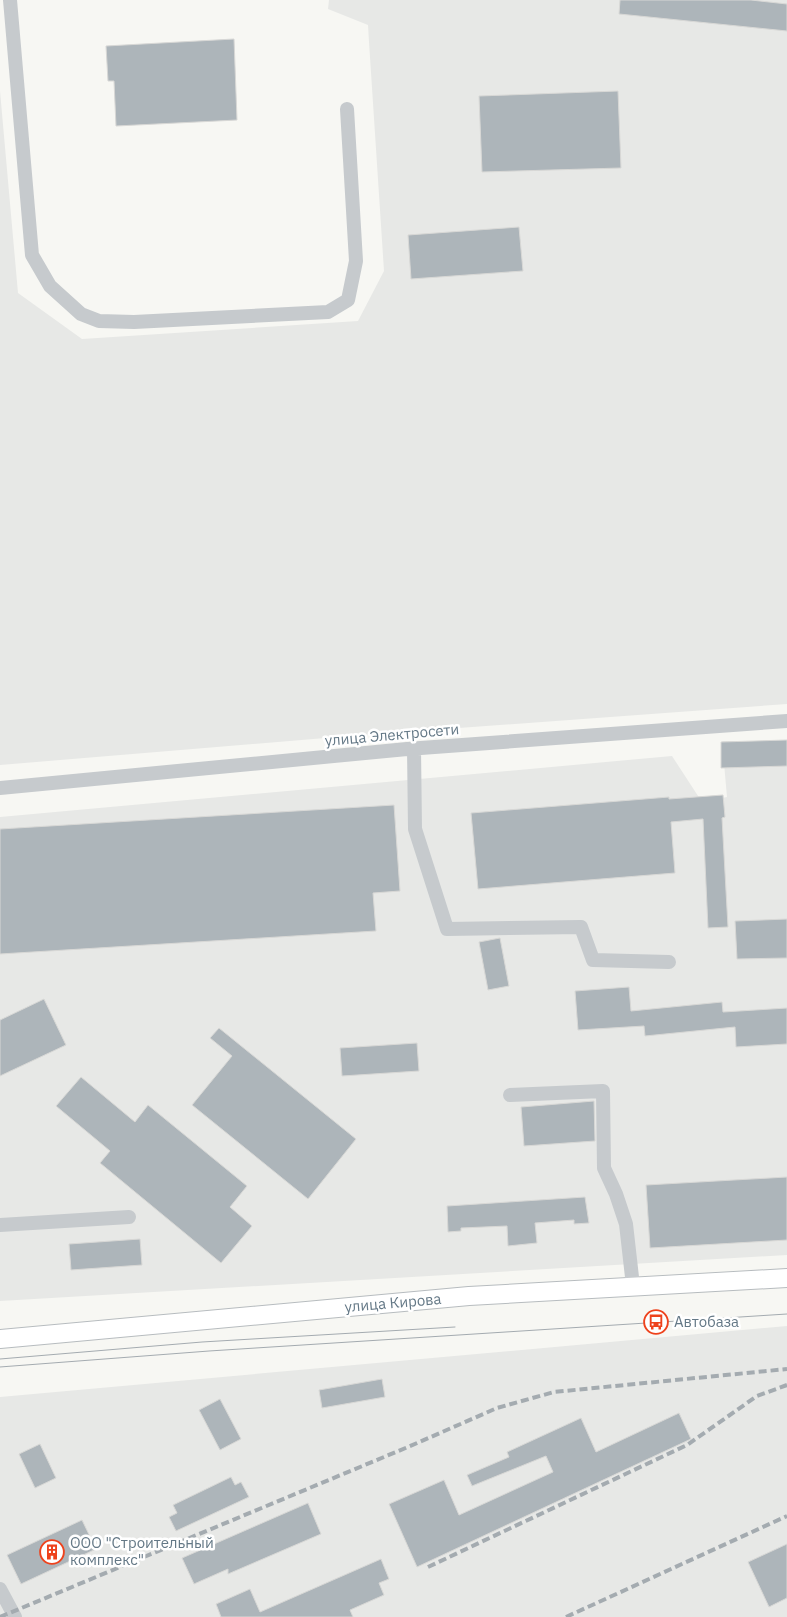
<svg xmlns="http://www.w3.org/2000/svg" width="787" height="1617" font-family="'IBM Plex Sans',sans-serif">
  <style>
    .built { fill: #e7e8e6 }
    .building { fill: #adb5ba; stroke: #d8d8d6 }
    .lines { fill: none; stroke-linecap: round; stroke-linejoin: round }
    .major-casing { stroke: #b7bcbf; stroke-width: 20 }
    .minor { stroke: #c6cacd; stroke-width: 14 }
    .major { stroke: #fff; stroke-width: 18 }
    .tram { stroke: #a4abb0; stroke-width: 1 }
    .rail { stroke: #a4abb0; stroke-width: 4; stroke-dasharray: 8 4; stroke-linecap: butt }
    .labels { text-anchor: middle; stroke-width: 5; stroke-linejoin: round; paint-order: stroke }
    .street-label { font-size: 15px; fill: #647886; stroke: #fff }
    .poi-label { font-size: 15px; fill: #647886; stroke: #fff; text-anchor: start }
  </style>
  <rect width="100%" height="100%" fill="#f7f7f3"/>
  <path class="built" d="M329,0H787V704L349,736L0,765V91L18,293L82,339L358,321L384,271L369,42L368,25L328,9Z
    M722,741L787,742V1255L0,1301V817L672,756L702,802L727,797Z
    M787,1326V1617H0V1397Z"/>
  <path class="building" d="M620,0H751L787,4V31L619,14Z
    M234,39L237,120L116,126L114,81H108L106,46Z
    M618,91L621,168L482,172L479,96Z
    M519,227L523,271L411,279L408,235Z
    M787,740V766L721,768V742Z
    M723,795L725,817L722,818L728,927L708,928L703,819L671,822L675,873L478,889L471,813L669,797V799Z
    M394,805L400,891L373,893L376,931L0,954V829Z
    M787,919V958L737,959L735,921Z
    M500,938L509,986L488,990L479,942Z
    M629,987L631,1011L722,1002L723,1012L787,1008V1044L736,1047L735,1027L645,1036L644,1026L578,1030L575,991Z
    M44,999L66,1045L0,1076V1020Z
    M219,1028L356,1139L308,1199L192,1105L232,1056L210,1038Z
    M417,1043L419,1071L342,1076L340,1048Z
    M81,1077L135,1122L148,1105L247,1186L230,1207L252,1226L221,1263L100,1163L110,1151L56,1106Z
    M594,1101L595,1141L524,1146L521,1107Z
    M787,1177V1240L650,1248L646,1185Z
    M585,1197L589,1223L574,1224V1220L535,1223L537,1243L508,1246L507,1226L461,1228V1231L448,1232L447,1206Z
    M140,1239L142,1265L71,1270L69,1244Z
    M382,1379L385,1397L322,1408L319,1390Z
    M220,1399L241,1439L220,1450L199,1410Z
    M679,1413L691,1439L417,1567L389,1504L444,1480L459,1515L553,1472L546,1456L472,1486L467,1475L509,1457L507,1452L581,1418L596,1452Z
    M40,1444L56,1478L35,1488L19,1454Z
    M231,1477L235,1485L241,1482L249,1497L176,1531L169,1517L177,1513L173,1505Z
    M308,1503L321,1534L228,1574V1569L194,1584L182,1558Z
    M82,1520L96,1549L21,1584L7,1555Z
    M787,1544V1598L769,1607L748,1562Z
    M381,1559L389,1579L379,1583L384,1595L350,1610L353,1617H221L216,1604L250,1589L260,1612Z"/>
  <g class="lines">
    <g class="major-casing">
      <path id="major" d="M0,1339L469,1296L787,1278"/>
    </g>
    <path class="minor" d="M10,0L32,255L50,286L81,314L99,321L134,322L328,312L348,300L356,261L347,109
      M414,748L415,829L447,929L581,927L593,960L669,962
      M0,788L407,749L787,721
      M510,1095L603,1091L604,1168L616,1194L626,1224L633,1286
      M0,1225L129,1217
      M0,1589L15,1617"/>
    <use href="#major" class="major"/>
    <path class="tram" d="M0,1359L202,1342L455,1327
      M0,1367L209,1351L787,1314"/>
    <path class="rail" d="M428,1567L687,1445L757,1396L787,1385
      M0,1617L408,1447L497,1408L554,1392L787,1369
      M566,1617L787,1516"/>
  </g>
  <defs>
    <g id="bus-ring" transform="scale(1.25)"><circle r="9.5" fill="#fff" stroke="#ee421c" stroke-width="1.5"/><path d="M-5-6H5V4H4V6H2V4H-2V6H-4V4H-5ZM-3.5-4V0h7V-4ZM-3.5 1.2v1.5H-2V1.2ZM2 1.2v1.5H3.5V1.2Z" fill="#ee421c"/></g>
    <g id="building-ring" transform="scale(1.25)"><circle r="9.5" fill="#fff" stroke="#ee421c" stroke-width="1.5"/><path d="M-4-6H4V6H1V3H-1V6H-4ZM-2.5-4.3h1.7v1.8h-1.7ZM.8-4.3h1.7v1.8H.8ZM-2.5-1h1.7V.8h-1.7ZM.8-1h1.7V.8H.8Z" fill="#ee421c"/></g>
  </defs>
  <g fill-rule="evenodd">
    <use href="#bus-ring" x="656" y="1322"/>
    <use href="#building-ring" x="52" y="1552"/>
  </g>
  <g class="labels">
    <g class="street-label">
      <text transform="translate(392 735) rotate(-5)" y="5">улица Электросети</text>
      <text transform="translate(393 1303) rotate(-5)" y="5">улица Кирова</text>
    </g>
    <g class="poi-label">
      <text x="674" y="1327">Автобаза</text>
      <text x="70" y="1548">ООО "Строительный<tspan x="70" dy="17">комплекс"</tspan></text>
    </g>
  </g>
</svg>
